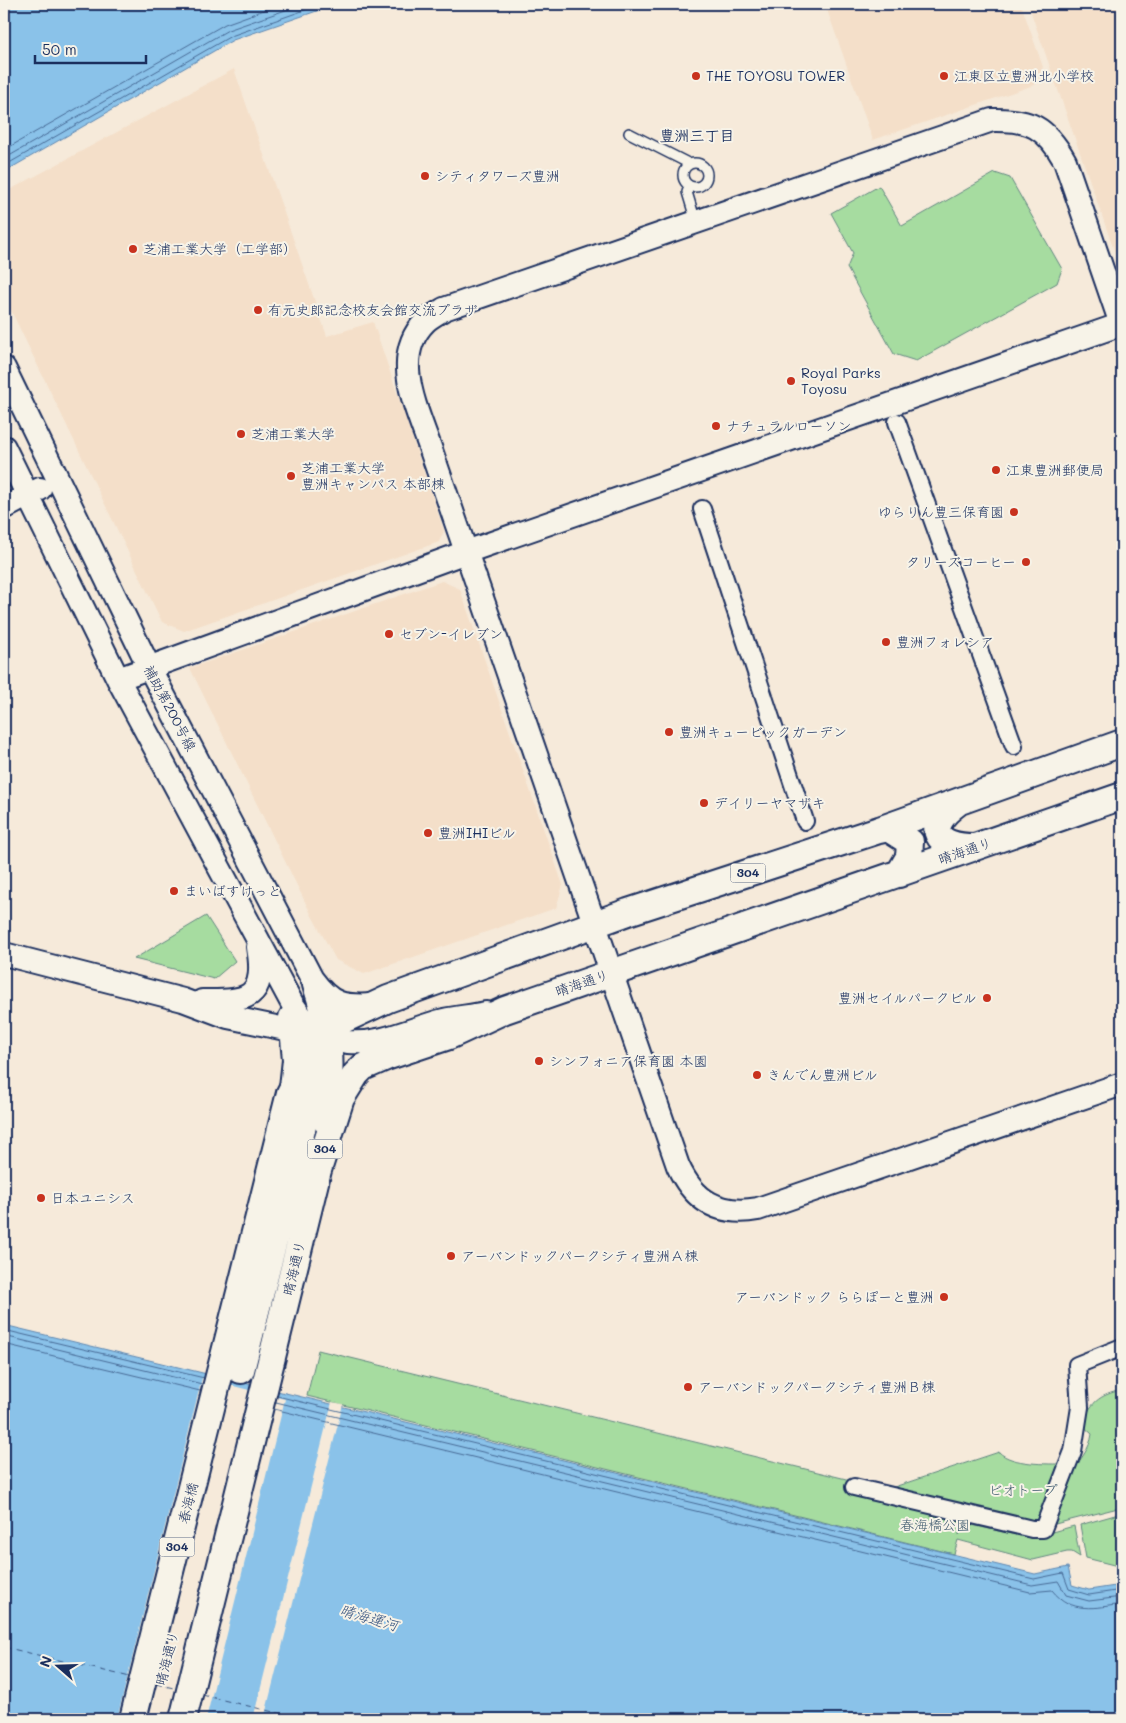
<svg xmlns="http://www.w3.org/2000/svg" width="1126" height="1723" font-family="Mali,'Klee One',sans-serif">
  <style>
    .built { fill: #f4dfc9 }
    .green { fill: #a6dca0; stroke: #60867f }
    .water { fill: #8ac2e9; stroke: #5e87b1 }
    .pier { fill: #f6eada }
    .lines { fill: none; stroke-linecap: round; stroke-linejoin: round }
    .shore { stroke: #476a96; stroke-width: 1 }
    .ferry { stroke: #375481; stroke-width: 1; stroke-dasharray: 6 5; stroke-linecap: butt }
    .lane-casing { stroke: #1b2f5e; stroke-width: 12 }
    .street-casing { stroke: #1b2f5e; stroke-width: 20 }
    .secondary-casing { stroke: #1b2f5e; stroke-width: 26 }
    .primary-casing { stroke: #1b2f5e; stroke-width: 30 }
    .lane { stroke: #f7f3e8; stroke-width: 9 }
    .street { stroke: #f7f3e8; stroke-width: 16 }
    .secondary { stroke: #f7f3e8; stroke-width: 22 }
    .primary { stroke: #f7f3e8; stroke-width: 26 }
    .poi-dot { fill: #c8321e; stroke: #f7f3e8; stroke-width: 2 }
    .labels { text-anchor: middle; stroke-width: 4; stroke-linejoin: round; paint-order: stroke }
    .shield { fill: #f7f3e8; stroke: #5d6a87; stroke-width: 1 }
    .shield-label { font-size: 12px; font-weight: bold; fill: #1b2f5e }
    .poi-label { font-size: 14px; fill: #1b2f5e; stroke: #f7f3e8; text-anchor: start }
    .street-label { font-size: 14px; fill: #1b2f5e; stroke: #f7f3e8 }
    .park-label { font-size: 14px; fill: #3e5a6e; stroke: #f7f3e8 }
    .neighbourhood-label { font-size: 15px; font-weight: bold; fill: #1b2f5e; stroke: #f7f3e8 }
    .water-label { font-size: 15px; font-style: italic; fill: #375481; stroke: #f7f3e8 }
  </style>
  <rect width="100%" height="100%" fill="#f6eada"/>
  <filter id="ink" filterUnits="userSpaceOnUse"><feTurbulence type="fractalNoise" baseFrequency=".02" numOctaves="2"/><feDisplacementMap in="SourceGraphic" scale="10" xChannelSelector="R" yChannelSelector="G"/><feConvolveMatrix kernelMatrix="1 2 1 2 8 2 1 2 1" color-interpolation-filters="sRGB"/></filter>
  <g filter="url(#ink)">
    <path class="built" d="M825,4H1021L1043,67L1034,85L873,140Z
      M1028,4H1122V273Z
      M234,69L327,336L373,322L444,531L439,542L184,631L162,622L4,296V193Z
      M442,581L460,589L563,885L556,908L364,974L336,960L311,914L190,668Z"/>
    <path class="green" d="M995,173L1010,178L1062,269L1057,283L916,361L894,354L847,268L853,253L831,213L879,186L902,226Z
      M206,916L235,961L214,979L134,959Z
      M318,1350L965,1508L959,1535L963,1523L1030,1538L1074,1526L1080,1557L1072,1552H1067L1033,1560L958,1540L954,1554L307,1396Z
      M1122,1390V1507L1047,1526C1055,1509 1061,1487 1071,1472C1080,1460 1090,1449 1092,1434L1083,1426C1089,1403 1099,1395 1122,1390Z
      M999,1452C1011,1465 1048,1464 1065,1464L1042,1525L894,1487Z
      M1122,1513V1567L1086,1558L1080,1525Z"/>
    <path class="water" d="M4,4H337L233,40L4,172Z
      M4,1325L1035,1574L1068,1567L1072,1585L1089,1590L1122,1585V1719H4Z"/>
    <path class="pier" d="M202,1378L285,1399L206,1719H117Z
      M332,1402L343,1404L264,1719H253Z"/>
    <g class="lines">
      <path class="shore" d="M4,150L225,24L281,4
        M4,159L228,30L303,4
        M4,166L231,36L322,4
        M4,1330L204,1378
        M4,1336L202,1384
        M4,1344L200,1391
        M277,1396L1034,1579L1063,1573L1069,1589L1089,1595L1122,1590
        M276,1402L1032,1585L1058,1581L1066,1595L1089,1601L1122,1597
        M274,1409L1030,1592L1052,1590C1071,1614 1095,1608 1122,1604"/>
      <path class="ferry" d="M4,1647L130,1677
        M156,1684L178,1689
        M202,1695L303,1719
        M1112,1719L1122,1718"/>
      <g class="lane-casing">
        <path id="lane" d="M629,133L690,164
          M683 175a12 12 0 1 1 24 0a12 12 0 1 1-24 0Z
          M690,186L687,192L696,222"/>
      </g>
      <g class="street-casing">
        <path id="street" d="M897,422L1014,746
          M702,509L805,821
          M854,1487L1032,1529H1043L1073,1451L1080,1407L1077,1365L1122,1347"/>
      </g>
      <g class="secondary-casing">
        <path id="secondary" d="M1122,327L1065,161C1046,127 1030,119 992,120L444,309C438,313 430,317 425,322C389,358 419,413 432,453L678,1166C694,1201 719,1216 758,1209L1122,1084
          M4,368L149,667L312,979C331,1005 343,1007 374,1005
          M4,447L118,679L293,1005L309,1027L319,1036
          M4,508L40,489
          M118,679L466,552L1122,324
          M4,954L183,1000L228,1017L348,1042C382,1045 412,1028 444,1020C458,1017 472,1016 486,1013
          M314,985C319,1002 325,1020 329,1038C335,1066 329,1095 325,1123
          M202,1001C247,1002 267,999 258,947
          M290,1017L294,1060L291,1087"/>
      </g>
      <g class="primary-casing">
        <path id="primary" d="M957,803C923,828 936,847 974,847
          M879,830L888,828L910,842L909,857L899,874
          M241,1370L310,1098L319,1069L327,1053
          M133,1719L290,1093L311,1053L331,1029L343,1020L388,999L628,912L879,830L1122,743
          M183,1719L318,1170L341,1098L356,1074L363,1067L386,1057L449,1036L505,1010L1122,796"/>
      </g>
      <use href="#lane" class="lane"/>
      <use href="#street" class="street"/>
      <use href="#secondary" class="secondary"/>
      <use href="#primary" class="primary"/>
    </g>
  </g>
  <g class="poi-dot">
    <circle cx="696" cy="76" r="5"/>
    <circle cx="944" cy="76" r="5"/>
    <circle cx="425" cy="176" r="5"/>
    <circle cx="133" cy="249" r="5"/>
    <circle cx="258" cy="310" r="5"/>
    <circle cx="791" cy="381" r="5"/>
    <circle cx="716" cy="426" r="5"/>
    <circle cx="241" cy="434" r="5"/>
    <circle cx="996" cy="470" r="5"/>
    <circle cx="291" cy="476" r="5"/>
    <circle cx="1014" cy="512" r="5"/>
    <circle cx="1026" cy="562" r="5"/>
    <circle cx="389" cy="634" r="5"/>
    <circle cx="886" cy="642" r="5"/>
    <circle cx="669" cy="732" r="5"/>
    <circle cx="704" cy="803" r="5"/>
    <circle cx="428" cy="833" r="5"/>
    <circle cx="174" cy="891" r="5"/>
    <circle cx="987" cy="998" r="5"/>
    <circle cx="539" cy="1061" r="5"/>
    <circle cx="757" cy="1075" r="5"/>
    <circle cx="41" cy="1198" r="5"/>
    <circle cx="451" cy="1256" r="5"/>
    <circle cx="944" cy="1297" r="5"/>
    <circle cx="688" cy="1387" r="5"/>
  </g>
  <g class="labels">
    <g class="shield">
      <rect x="730.5" y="863.5" width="35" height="19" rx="4"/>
      <rect x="307.5" y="1139.5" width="35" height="19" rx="4"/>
      <rect x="159.5" y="1537.5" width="35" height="19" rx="4"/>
    </g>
    <g class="shield-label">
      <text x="748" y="877">304</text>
      <text x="325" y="1153">304</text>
      <text x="177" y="1551">304</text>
    </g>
    <g class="poi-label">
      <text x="706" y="81">THE TOYOSU TOWER</text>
      <text x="954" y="81">江東区立豊洲北小学校</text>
      <text x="435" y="181">シティタワーズ豊洲</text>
      <text x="143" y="254">芝浦工業大学（工学部）</text>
      <text x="268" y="315">有元史郎記念校友会館交流プラザ</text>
      <text x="801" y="378">Royal Parks<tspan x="801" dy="16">Toyosu</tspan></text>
      <text x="726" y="431">ナチュラルローソン</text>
      <text x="251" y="439">芝浦工業大学</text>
      <text x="301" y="473">芝浦工業大学<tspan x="301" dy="16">豊洲キャンパス 本部棟</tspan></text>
      <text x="1006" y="475">江東豊洲郵便局</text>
      <text x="1004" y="517" text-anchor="end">ゆらりん豊三保育園</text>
      <text x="1016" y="567" text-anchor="end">タリーズコーヒー</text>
      <text x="399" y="639">セブン-イレブン</text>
      <text x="896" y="647">豊洲フォレシア</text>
      <text x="679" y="737">豊洲キュービックガーデン</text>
      <text x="714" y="808">デイリーヤマザキ</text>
      <text x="438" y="838">豊洲IHIビル</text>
      <text x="184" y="896">まいばすけっと</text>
      <text x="977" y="1003" text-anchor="end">豊洲セイルパークビル</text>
      <text x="549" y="1066">シンフォニア保育園 本園</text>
      <text x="767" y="1080">きんでん豊洲ビル</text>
      <text x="51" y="1203">日本ユニシス</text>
      <text x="461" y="1261">アーバンドックパークシティ豊洲Ａ棟</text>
      <text x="934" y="1302" text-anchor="end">アーバンドック ららぽーと豊洲</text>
      <text x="698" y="1392">アーバンドックパークシティ豊洲Ｂ棟</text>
    </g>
    <g class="street-label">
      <text transform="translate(170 708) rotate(62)" y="5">補助第200号線</text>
      <text transform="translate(965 851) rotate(-19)" y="5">晴海通り</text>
      <text transform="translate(582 983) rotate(-19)" y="5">晴海通り</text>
      <text transform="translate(294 1268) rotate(-77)" y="5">晴海通り</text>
      <text transform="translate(188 1503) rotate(-76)" y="5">春海橋</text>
      <text transform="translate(167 1658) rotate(-76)" y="5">晴海通り</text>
    </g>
    <g class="park-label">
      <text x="1023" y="1495">ビオトープ</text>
      <text x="935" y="1530">春海橋公園</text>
    </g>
    <g class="neighbourhood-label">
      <text x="697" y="141">豊洲三丁目</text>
    </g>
    <g class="water-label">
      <text transform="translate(369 1618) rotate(16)" y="5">晴海運河</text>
    </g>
  </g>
  <rect width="1126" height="1723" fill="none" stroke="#f7f3e8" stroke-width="20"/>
  <rect x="10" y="10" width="1106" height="1703" fill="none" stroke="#1b2f5e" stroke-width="2" filter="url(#ink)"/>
  <g transform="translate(58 1666) rotate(290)" stroke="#f7f3e8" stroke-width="4" paint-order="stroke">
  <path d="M0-4L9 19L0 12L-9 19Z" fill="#1b2f5e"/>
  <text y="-8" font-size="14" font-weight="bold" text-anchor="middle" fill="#1b2f5e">N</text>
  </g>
  <path d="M35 55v8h111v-8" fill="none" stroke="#1b2f5e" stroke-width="2.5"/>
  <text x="42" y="55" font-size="15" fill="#1b2f5e" stroke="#f7f3e8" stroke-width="4" paint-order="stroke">50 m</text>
</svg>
